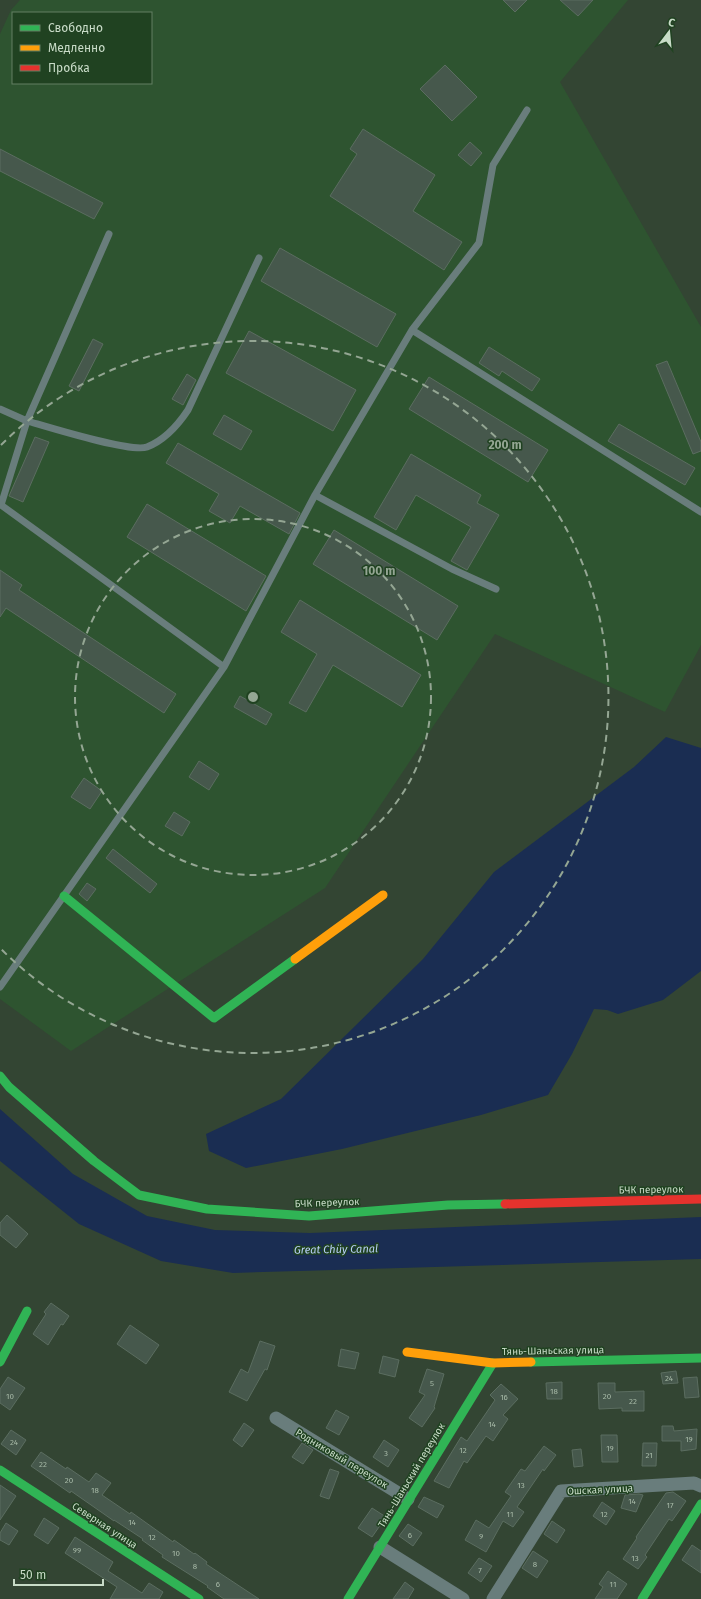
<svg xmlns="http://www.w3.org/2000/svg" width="701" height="1599" font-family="'Fira Sans',sans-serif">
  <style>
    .built { fill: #2e5430; fill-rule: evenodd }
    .water { fill: #1a2d52 }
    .building { fill: #46584c; stroke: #5b6d60 }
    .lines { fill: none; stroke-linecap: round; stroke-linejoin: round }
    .lane { stroke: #697d7c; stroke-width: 7 }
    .street { stroke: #697d7c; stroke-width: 13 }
    .fast { stroke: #30b455; stroke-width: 9 }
    .slow { stroke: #ff9f0a; stroke-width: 9 }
    .jam { stroke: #e5322d; stroke-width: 9 }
    .ring { fill: none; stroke: #94a693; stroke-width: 2; stroke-dasharray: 7 5 }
    .labels { text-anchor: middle; stroke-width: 3; stroke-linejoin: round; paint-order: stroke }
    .number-label { font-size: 8px; fill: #a8baa8 }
    .street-label { font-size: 10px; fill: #c8dbc7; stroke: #204221 }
    .water-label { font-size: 11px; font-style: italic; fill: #b9cffb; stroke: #204221 }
    .centre { fill: #94a693; stroke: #204221; stroke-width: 2 }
    .ring-label { font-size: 12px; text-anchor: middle; font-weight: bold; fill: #94a693; stroke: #204221; stroke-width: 3; stroke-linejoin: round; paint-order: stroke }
  </style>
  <rect width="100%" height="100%" fill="#334533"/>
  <path class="built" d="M20,0H628L560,82L701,327V645L665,712L495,634L325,888L71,1051L0,999V34L11,10ZM13,13H151V83H13Z"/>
  <path class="water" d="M666,737L701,748V971L663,1000L618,1014L607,1010L594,1009L572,1054L548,1095L481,1115L342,1149L246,1168L209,1151L206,1134L281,1099L423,959L494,872L634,767Z
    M0,1109L73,1174L147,1216L215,1230L310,1233L701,1217V1259L233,1273L161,1261L79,1224L0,1161Z"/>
  <path class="building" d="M503,0H527L515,12Z
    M560,0H593L578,16Z
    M445,65L477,97L452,121L420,89Z
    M363,129L435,175L413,211L462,242L444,270L330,196L357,154L350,149Z
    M470,142L482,153L471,166L458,155Z
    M0,149L103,203L94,219L0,171Z
    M280,248L396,314L377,347L261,281Z
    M249,331L356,390L333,431L226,373Z
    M93,339L103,344L79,391L69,386Z
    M489,347L540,379L532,391L502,371L499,376L479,363Z
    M667,361L701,442V451L693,454L656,365Z
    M187,374L196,380L183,405L172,399Z
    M429,377L548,450L528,482L409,409Z
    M224,415L252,431L241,450L213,434Z
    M619,424L695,468L685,485L608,441Z
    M35,437L49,442L23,502L9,496Z
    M178,443L300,513L289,534L240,506L230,523L209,511L219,494L166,463Z
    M411,454L481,495L477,503L499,515L467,570L451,561L471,527L416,495L396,530L374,517Z
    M147,504L266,576L246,611L127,537Z
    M334,530L458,606L437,640L313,564Z
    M0,570L22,585L19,590L176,694L164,713L6,608L0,617Z
    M300,600L421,675L402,707L333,665L306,712L289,703L317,654L281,632Z
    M240,696L272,714L266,725L234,707Z
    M199,761L219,774L209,790L189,777Z
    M84,778L102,791L90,809L71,797Z
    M174,812L190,822L182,836L165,826Z
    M113,849L157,884L150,893L106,858Z
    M87,883L96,889L87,901L79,894Z
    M7,1215L28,1234L16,1248L0,1235V1223Z
    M51,1303L69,1316L63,1325L61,1324L48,1345L33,1334L46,1314L44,1312Z
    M130,1325L159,1345L146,1364L117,1344Z
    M260,1341L275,1346L267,1370L265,1369L247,1401L229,1392L241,1369L248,1373Z
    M341,1349L359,1353L355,1369L338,1366Z
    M383,1356L399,1360L395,1377L379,1373Z
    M427,1369L444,1374L434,1407L435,1408L422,1427L409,1418L425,1395L419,1392Z
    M676,1371L678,1383L663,1384L661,1373Z
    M8,1377L25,1388L10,1410L0,1403V1389Z
    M697,1377L699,1397L685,1398L683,1378Z
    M562,1382V1399H547L546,1383Z
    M598,1383H615V1392L644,1391V1411H622V1408L599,1409Z
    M501,1384L518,1399L503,1415L508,1419L493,1441L486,1436L467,1463L464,1461L449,1488L434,1481L461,1437L467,1441L495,1400L490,1395Z
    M336,1410L349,1417L339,1435L326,1428Z
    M244,1423L254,1430L242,1447L233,1440Z
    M662,1426H673L674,1431L697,1429L696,1449L681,1451V1441H662Z
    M11,1430L26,1440L16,1455L1,1444Z
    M601,1435H617L618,1462H602Z
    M384,1440L399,1450L388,1467L373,1457Z
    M302,1443L313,1450L303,1464L292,1457Z
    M643,1443H657L656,1466H642Z
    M544,1446L556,1455L544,1471L543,1469L517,1507L524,1512L513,1527L503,1521L486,1552L465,1540L476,1520L489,1528L511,1496L505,1492L521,1469L525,1471Z
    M581,1449L583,1466L574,1467L572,1450Z
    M41,1452L66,1469L67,1467L89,1482L96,1473L111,1483L102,1495L130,1514L131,1512L173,1542L174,1540L194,1554L195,1553L207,1562L206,1564L259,1599H224L207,1587L208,1586L162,1557L163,1555L142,1540L143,1539L114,1520V1521L71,1491L70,1493L31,1466Z
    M330,1469L339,1472L329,1499L320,1496Z
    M0,1485L16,1496L0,1520Z
    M673,1492L686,1501L672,1521L669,1519L645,1555L647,1557L638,1569L623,1559L637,1538L636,1537L666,1493Z
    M639,1494L643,1495L636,1512L621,1508L625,1495Z
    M424,1497L444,1506L437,1518L418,1507Z
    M602,1502L615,1511L606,1525L593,1516Z
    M372,1508L386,1517L372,1537L358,1528Z
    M44,1518L59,1528L48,1544L34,1535Z
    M552,1521L565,1530L557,1543L544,1534Z
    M6,1523L18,1531L9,1545L0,1540V1533Z
    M408,1524L422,1533L413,1546L399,1536Z
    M75,1537L113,1562L108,1571L142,1593L149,1583L163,1592L159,1599H110L117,1587L65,1553Z
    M692,1545L701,1551V1573L682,1560Z
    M533,1551L548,1561L537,1578L522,1568Z
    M479,1558L492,1566L481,1582L468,1573Z
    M608,1571L627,1584L617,1599H595L603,1587L599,1584Z
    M405,1582L414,1589L408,1599H393Z"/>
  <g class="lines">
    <path class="lane" d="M109,234L27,421C48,427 131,453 147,447C165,440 178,425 188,410L259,258
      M412,330L701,512
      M0,409L27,421L1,505L224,667
      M315,495L452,569L496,589
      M0,987L224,667L315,495L412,330L479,243L493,165L527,110"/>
    <path class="street" d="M276,1418L408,1499
      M380,1547L463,1599
      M493,1599L561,1491L694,1483L701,1486"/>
    <path class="fast" d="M64,896L214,1018L295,959
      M0,1076L9,1087L94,1161L139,1195L207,1209L309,1216L448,1205L505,1204
      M0,1362L27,1311
      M531,1362L701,1358
      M0,1470L199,1599
      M348,1599L493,1363
      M642,1599L701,1504"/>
    <path class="slow" d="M295,959L383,895
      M407,1352L493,1363L531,1362"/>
    <path class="jam" d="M505,1204L701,1199"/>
  </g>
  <g class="ring">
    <circle cx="253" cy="697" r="178"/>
    <path d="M1 445A356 356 0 1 1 1 949"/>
  </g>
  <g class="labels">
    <g class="number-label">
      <text x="669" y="1381">24</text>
      <text x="432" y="1386">5</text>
      <text x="554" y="1394">18</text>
      <text x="10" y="1399">10</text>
      <text x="607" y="1399">20</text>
      <text x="504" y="1400">16</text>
      <text x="633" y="1404">22</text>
      <text x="492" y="1427">14</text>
      <text x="689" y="1442">19</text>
      <text x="14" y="1445">24</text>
      <text x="610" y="1451">19</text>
      <text x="463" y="1453">12</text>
      <text x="386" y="1456">3</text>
      <text x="649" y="1458">21</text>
      <text x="43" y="1467">22</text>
      <text x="69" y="1483">20</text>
      <text x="521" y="1488">13</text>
      <text x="95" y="1493">18</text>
      <text x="632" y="1504">14</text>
      <text x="670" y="1508">17</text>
      <text x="510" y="1517">11</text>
      <text x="604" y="1517">12</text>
      <text x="132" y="1525">14</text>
      <text x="410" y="1538">6</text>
      <text x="481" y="1539">9</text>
      <text x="152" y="1540">12</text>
      <text x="77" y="1553">99</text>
      <text x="176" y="1556">10</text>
      <text x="635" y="1561">13</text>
      <text x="535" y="1567">8</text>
      <text x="195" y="1569">8</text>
      <text x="480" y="1573">7</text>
      <text x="218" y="1587">6</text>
      <text x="613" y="1587">11</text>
    </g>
    <g class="street-label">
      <text transform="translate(651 1189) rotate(-1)" y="4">БЧК переулок</text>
      <text transform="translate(327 1202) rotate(-2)" y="4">БЧК переулок</text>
      <text transform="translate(553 1350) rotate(-1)" y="4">Тянь-Шаньская улица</text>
      <text transform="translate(342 1458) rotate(31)" y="4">Родниковый переулок</text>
      <text transform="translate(411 1475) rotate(-59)" y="4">Тянь-Шаньский переулок</text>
      <text transform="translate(600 1489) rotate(-3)" y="4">Ошская улица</text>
      <text transform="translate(105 1525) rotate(33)" y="4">Северная улица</text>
    </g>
    <g class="water-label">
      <text transform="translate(336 1249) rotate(-1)" y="4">Great Chüy Canal</text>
    </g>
  </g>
  <circle cx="253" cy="697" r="6" class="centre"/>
  <g class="ring-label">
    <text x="505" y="449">200 m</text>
    <text x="379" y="575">100 m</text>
  </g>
  <rect x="12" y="12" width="140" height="72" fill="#204221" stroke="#637f63"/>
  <rect x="20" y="25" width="20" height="6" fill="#30b455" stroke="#637f63"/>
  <text x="48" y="32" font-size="12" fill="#c8dbc7">Свободно</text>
  <rect x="20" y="45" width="20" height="6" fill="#ff9f0a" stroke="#637f63"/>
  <text x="48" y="52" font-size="12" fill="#c8dbc7">Медленно</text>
  <rect x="20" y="65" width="20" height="6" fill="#e5322d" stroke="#637f63"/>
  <text x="48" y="72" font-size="12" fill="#c8dbc7">Пробка</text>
  <g transform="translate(669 32) rotate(16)" stroke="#204221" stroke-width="3" paint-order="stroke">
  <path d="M0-3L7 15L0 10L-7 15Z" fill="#c8dbc7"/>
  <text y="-6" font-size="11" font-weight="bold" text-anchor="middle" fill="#c8dbc7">С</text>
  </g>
  <path d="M14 1579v6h89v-6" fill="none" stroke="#c8dbc7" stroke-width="2"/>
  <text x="20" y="1579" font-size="12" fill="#c8dbc7" stroke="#204221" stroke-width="3" paint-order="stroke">50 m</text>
</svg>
